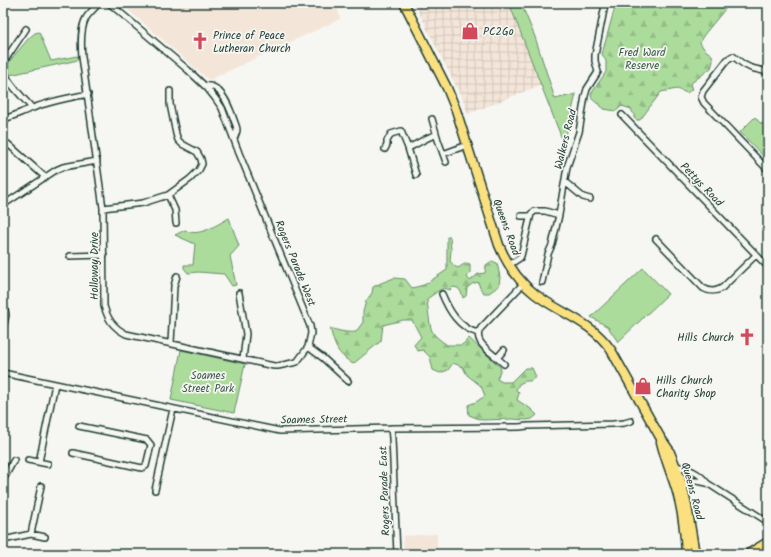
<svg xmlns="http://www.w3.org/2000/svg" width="771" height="557" font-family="Kalam,sans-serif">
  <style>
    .built { fill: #f4e5d9 }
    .industrial { fill: url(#industrial-grid) }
    .green { fill: #acdc9c; stroke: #668c68 }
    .forest { fill: url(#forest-firs); stroke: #668c68 }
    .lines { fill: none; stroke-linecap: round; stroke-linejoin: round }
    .street-casing { stroke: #1f3d34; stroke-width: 8 }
    .primary-casing { stroke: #1f3d34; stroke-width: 11 }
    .highway-casing { stroke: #1f3d34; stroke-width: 13 }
    .street { stroke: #f6f6f2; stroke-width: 5 }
    .primary { stroke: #fbe080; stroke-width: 8 }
    .highway { stroke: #fbe080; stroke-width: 10 }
    .labels { text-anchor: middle; stroke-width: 3.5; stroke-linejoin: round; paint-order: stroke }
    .poi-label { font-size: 11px; fill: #1f3d34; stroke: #f6f6f2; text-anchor: start }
    .park-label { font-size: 11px; fill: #3b5d49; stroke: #f6f6f2 }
    .street-label { font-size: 11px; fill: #1f3d34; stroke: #f6f6f2 }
  </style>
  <defs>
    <pattern id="industrial-grid" width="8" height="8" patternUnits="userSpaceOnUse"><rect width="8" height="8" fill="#f4e5d9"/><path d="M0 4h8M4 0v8" fill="none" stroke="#d1c5bb"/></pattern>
    <pattern id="forest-firs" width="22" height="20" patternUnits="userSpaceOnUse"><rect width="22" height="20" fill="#acdc9c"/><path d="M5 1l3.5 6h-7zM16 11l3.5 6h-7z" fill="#94be87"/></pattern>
  </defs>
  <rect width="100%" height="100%" fill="#f6f6f2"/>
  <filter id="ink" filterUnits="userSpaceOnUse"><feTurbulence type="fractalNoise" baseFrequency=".025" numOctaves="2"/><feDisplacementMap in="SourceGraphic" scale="8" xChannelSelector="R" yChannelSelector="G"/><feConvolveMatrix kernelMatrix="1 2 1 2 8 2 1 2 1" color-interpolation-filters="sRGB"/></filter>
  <g filter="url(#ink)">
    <path class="built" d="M133,3H337L340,19L209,80L127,9Z
      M437,534V554H404L403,536Z"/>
    <path class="industrial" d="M414,3H509L541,85L468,114L462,98Z"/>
    <path class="green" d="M509,3H536L523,8L535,37L555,99L576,94L564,144Z
      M39,32L51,61L77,56L78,60L10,75L8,64L12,58L29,38L35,33Z
      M755,117L760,123L768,125V161L740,132Z
      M229,218L239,246L230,256L236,285L232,286L224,274L198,272L188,273L184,268V265H193L195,244L175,235L185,230C199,238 216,225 229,218Z
      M643,268L668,294L618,342L608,327L591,317Z
      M181,350L245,364L234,413L171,400Z"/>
    <path class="forest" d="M616,3H632L641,8L646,6L648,3H730L703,36L700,43L705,50L712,55L713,61L711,68L690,84L692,89L687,93L677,89L661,92L640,120H637L634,118V115L631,109L622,106L616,111L604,109L592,99L591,94L606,72V61L602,54Z
      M447,237H450L451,250L450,261L454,266L458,268L466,263L470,264V273L467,277L470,281L478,274L485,273L486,265L492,261L497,263L500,277L499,286L489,293H484L480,288L478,282L472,284L467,288L466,296L463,298L461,292L458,288L453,287L450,290L444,288L438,291L427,299C428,307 429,324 432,331C435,337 442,341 447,345H462L469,338L501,368L497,379L502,382H511L525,368H532L536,377L530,381H525L519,384L516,390L519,393L517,400L531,409L537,415L532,419L527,420L513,419L482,420L469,415L468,405L476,402L485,396L481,386L467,375L463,367L453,363L448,370L440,373L433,370L430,357L423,350L418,351L414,345L421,337L412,320H403L383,325L381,341L353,364C336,353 335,346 330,328C339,331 347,333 356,332L363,322V312L366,301L372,293L373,287L381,283L394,278L405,279L412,288L424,285L447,270Z"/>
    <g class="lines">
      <g class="street-casing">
        <path id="street" d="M99,3C95,8 89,13 86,18C80,29 81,45 82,57L103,208L104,306C108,320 113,327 126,334L274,366H278L297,362L308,347
          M109,3L188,70L207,88L215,98L222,108L239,153L310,326L311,333L308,347L323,358L348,381
          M3,63L26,29
          M3,70C9,85 22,96 32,108
          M768,72L751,68L743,64L733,56L728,59L703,91L701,97L704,103L768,170
          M205,86C221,83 230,108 234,120C235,123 237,127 237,130C237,133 235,136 234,139
          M622,115L768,267
          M3,119C13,117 23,111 33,108C50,101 69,98 88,94
          M432,119L438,140L446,162
          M385,149L387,145V141L391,134L401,131L408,148
          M3,150L8,144L45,177
          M443,154L467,145
          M416,175L408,148C416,145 428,136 436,135
          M565,182L583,197L590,199
          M168,195L175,210L176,223
          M3,205L56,170L63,167L97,161
          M103,208L143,203L168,195L190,179L199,170L202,164L201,159L197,152L182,144L178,140L176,134L170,104V91
          M521,216H530
          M656,239L703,288C710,292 715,292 722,288L756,255
          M70,256L104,255
          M509,265L520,258L521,256L531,214L535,211H545L559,215
          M542,282L548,254L552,245L559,215L567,167L579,132L585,96L587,89L598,72L595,61V55L605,5L604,3
          M239,293L246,334L243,359
          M442,294C449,311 459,328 478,333
          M3,299L6,315L3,329
          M171,343L174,286L177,276
          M497,358C488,350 472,340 481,328L523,284
          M504,364L497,358L504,350
          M3,373L280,431L391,428L519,427L528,426L613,424L624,423L631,421
          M391,428L392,438L397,554
          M73,453L142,468L146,466L151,445L147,440L79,426
          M28,460L48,464
          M39,462L55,384
          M676,466C689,469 699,472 707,483
          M3,480L14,460
          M683,489L690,481H697L707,483L768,522
          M155,490L173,409
          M31,534L41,486
          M3,539H8L31,534L45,537"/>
      </g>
      <g class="primary-casing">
        <path id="primary" d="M404,3L447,88L456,110L499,245C507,264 518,281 535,294C561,314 591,321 611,350L660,437L669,450L680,477L687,506L695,554
          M661,442C665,459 672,475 677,492C683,513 685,533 686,554"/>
      </g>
      <g class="highway-casing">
        <path id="highway" d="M750,554L768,543
          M765,554L768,552"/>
      </g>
      <use href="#street" class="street"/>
      <use href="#primary" class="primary"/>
      <use href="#highway" class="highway"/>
    </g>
  </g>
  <defs>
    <g id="shop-bare" transform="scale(1.38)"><path d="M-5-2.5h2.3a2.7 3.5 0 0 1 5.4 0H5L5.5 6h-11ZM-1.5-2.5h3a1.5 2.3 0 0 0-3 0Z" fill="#d1495b" stroke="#f6f6f2" stroke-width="2.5" paint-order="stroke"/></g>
    <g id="church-bare" transform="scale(1.38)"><path d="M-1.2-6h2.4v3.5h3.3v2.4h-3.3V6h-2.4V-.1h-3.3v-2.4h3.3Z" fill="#d1495b" stroke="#f6f6f2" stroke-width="2.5" paint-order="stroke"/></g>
  </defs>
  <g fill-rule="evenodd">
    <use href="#shop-bare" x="470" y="31"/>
    <use href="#church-bare" x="200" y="41"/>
    <use href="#church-bare" x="747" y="337"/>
    <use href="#shop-bare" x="643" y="386"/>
  </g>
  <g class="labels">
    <g class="poi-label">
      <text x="483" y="35">PC2Go</text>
      <text x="213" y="39">Prince of Peace<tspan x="213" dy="13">Lutheran Church</tspan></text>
      <text x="734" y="341" text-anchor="end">Hills Church</text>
      <text x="656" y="384">Hills Church<tspan x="656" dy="13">Charity Shop</tspan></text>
    </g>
    <g class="park-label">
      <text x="642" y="56">Fred Ward<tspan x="642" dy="13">Reserve</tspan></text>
      <text x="208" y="379">Soames<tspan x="208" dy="13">Street Park</tspan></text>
    </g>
    <g class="street-label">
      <text transform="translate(565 139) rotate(-76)" y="4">Walkers Road</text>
      <text transform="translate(702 184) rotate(46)" y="4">Pettys Road</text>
      <text transform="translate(507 227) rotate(70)" y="4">Queens Road</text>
      <text transform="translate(296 263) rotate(68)" y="4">Rogers Parade West</text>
      <text transform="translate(94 266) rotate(-90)" y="4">Holloway Drive</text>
      <text transform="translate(314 419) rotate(-1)" y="4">Soames Street</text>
      <text transform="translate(384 491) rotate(-92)" y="4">Rogers Parade East</text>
      <text transform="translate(693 491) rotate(75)" y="4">Queens Road</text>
    </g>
  </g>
  <rect width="771" height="557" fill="none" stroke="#f6f6f2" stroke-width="16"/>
  <rect x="8" y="8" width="755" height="541" fill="none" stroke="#1f3d34" stroke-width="1.5" filter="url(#ink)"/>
</svg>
